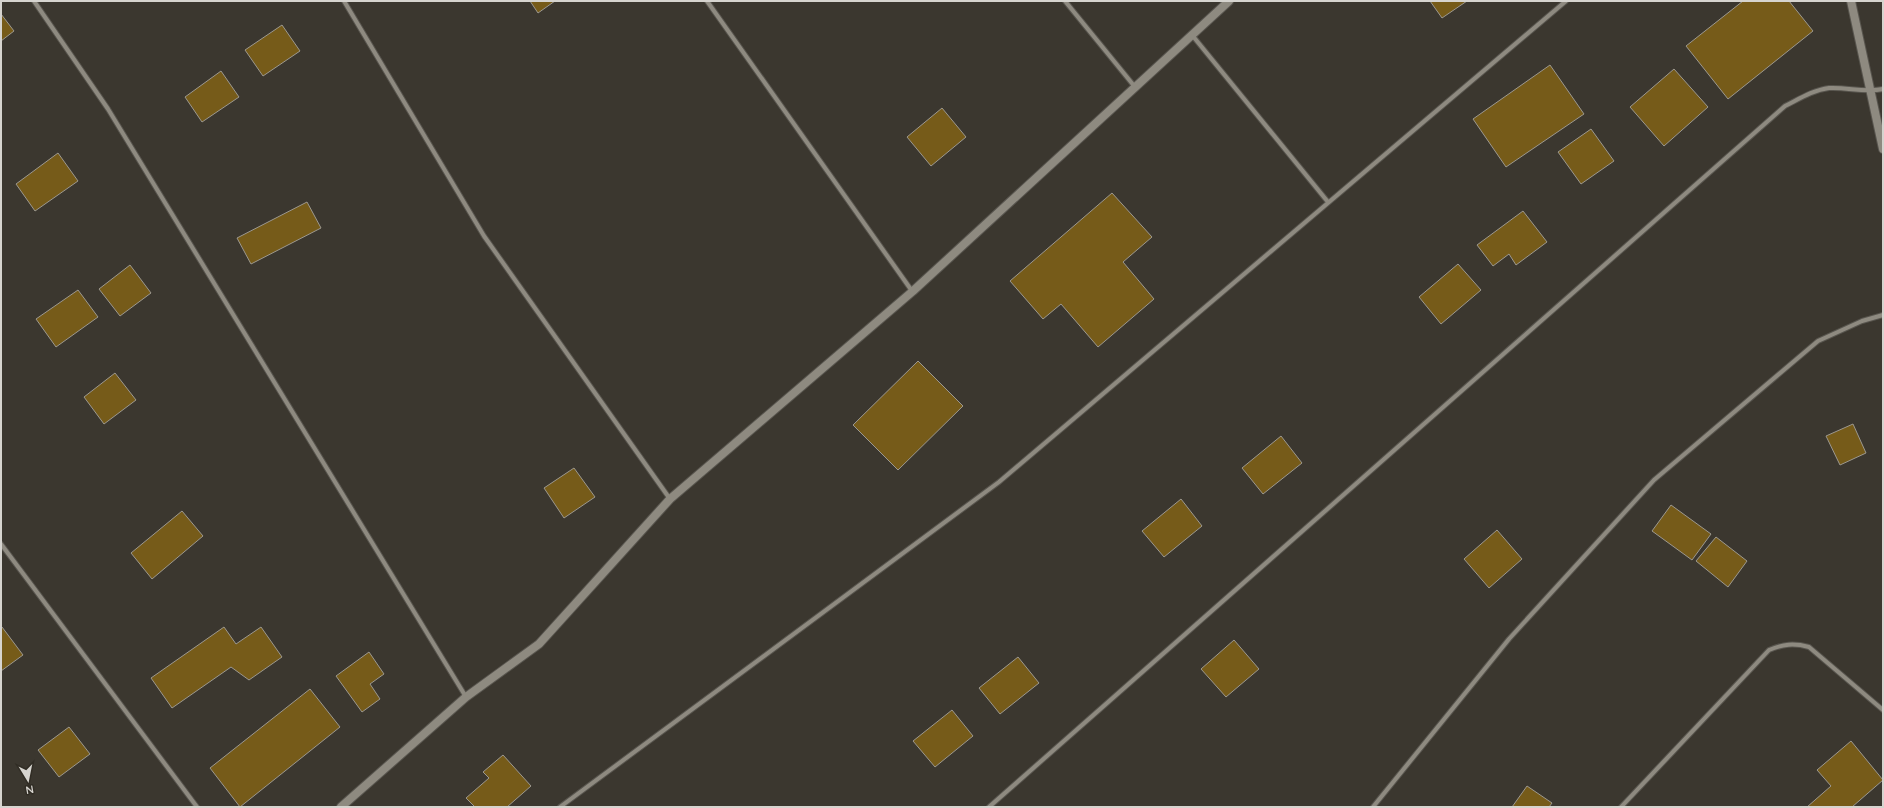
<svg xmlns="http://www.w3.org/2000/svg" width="1884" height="808" font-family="Quicksand,sans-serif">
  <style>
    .building { fill: #765b19; stroke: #9c988f }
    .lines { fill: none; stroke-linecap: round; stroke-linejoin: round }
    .street-casing { stroke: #58554e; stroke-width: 6 }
    .secondary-casing { stroke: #58554e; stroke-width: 10 }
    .street { stroke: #8e8a80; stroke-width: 4 }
    .secondary { stroke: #8e8a80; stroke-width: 8 }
  </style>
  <rect width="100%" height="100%" fill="#3b372f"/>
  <path class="building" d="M530,1H555L538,13Z
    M1430,1H1467L1442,18Z
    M1743,1H1789L1813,31L1728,99L1686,46Z
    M1,14L14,31L1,41Z
    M282,25L300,51L263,76L245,50Z
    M1550,65L1584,114L1506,167L1473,119Z
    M1674,69L1708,107L1664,146L1630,107Z
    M221,71L239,97L202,122L185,97Z
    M942,108L966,137L931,166L907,137Z
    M1591,129L1614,161L1581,184L1558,152Z
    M58,153L78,181L35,211L16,184Z
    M1112,193L1152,237L1123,262L1154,299L1098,347L1061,304L1043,319L1010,281Z
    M307,202L321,228L251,264L237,238Z
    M1523,211L1547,242L1516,265L1509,254L1493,266L1477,245Z
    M1458,264L1481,290L1441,324L1419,297Z
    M130,265L151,293L120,316L99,289Z
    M78,290L98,317L56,347L36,319Z
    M918,361L963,406L898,470L853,425Z
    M115,373L136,400L104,424L84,397Z
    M1853,424L1866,453L1840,465L1826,436Z
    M1281,436L1302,463L1263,494L1242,468Z
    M574,468L595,497L564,518L544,488Z
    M1181,499L1202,526L1164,557L1142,531Z
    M1671,505L1711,534L1692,560L1652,531Z
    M182,511L203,536L152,579L131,553Z
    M1497,530L1522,559L1489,588L1464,559Z
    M1716,537L1747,561L1728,587L1696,561Z
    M2,627L23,655L1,671V628Z
    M224,627L236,644L261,627L282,657L249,680L231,667L172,708L151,678Z
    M1234,640L1259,669L1226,697L1201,669Z
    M369,652L384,674L370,684L380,699L362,712L336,676Z
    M1018,657L1039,683L1000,714L979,688Z
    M310,689L340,727L240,807L210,768Z
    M952,710L973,736L935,767L913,741Z
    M69,727L90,754L59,777L38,750Z
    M1851,741L1883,780L1852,807H1807L1831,786L1817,770Z
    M503,755L531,786L507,807H475L466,798L489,778L483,772Z
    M1527,786L1552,803L1549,807H1512Z"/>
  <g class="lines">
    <g class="street-casing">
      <path id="street" d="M34,1L108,109L466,697
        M344,1L484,236L670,499
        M707,1L912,291
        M1065,1L1135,87
        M1192,35L1328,202
        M1,544L197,807
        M560,807L999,482L1566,1
        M989,807L1785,106C1799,99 1813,90 1829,88C1848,87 1865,93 1883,89
        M1373,807L1509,639L1654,480L1818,341L1862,321L1883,315
        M1621,807L1769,650C1783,644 1794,643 1809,647L1883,710"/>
    </g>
    <g class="secondary-casing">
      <path id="secondary" d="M1851,1L1883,149
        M341,807L466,697L539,644L670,499L913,291L1229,1"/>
    </g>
    <use href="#street" class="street"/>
    <use href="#secondary" class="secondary"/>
  </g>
  <rect width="1884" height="808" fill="none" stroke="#d6d4cf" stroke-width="4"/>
  <g transform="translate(28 780) rotate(170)" stroke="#312d25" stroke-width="3" paint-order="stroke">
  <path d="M0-3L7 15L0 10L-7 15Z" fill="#d6d4cf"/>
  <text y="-6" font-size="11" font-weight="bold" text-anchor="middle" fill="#d6d4cf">N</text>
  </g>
</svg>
